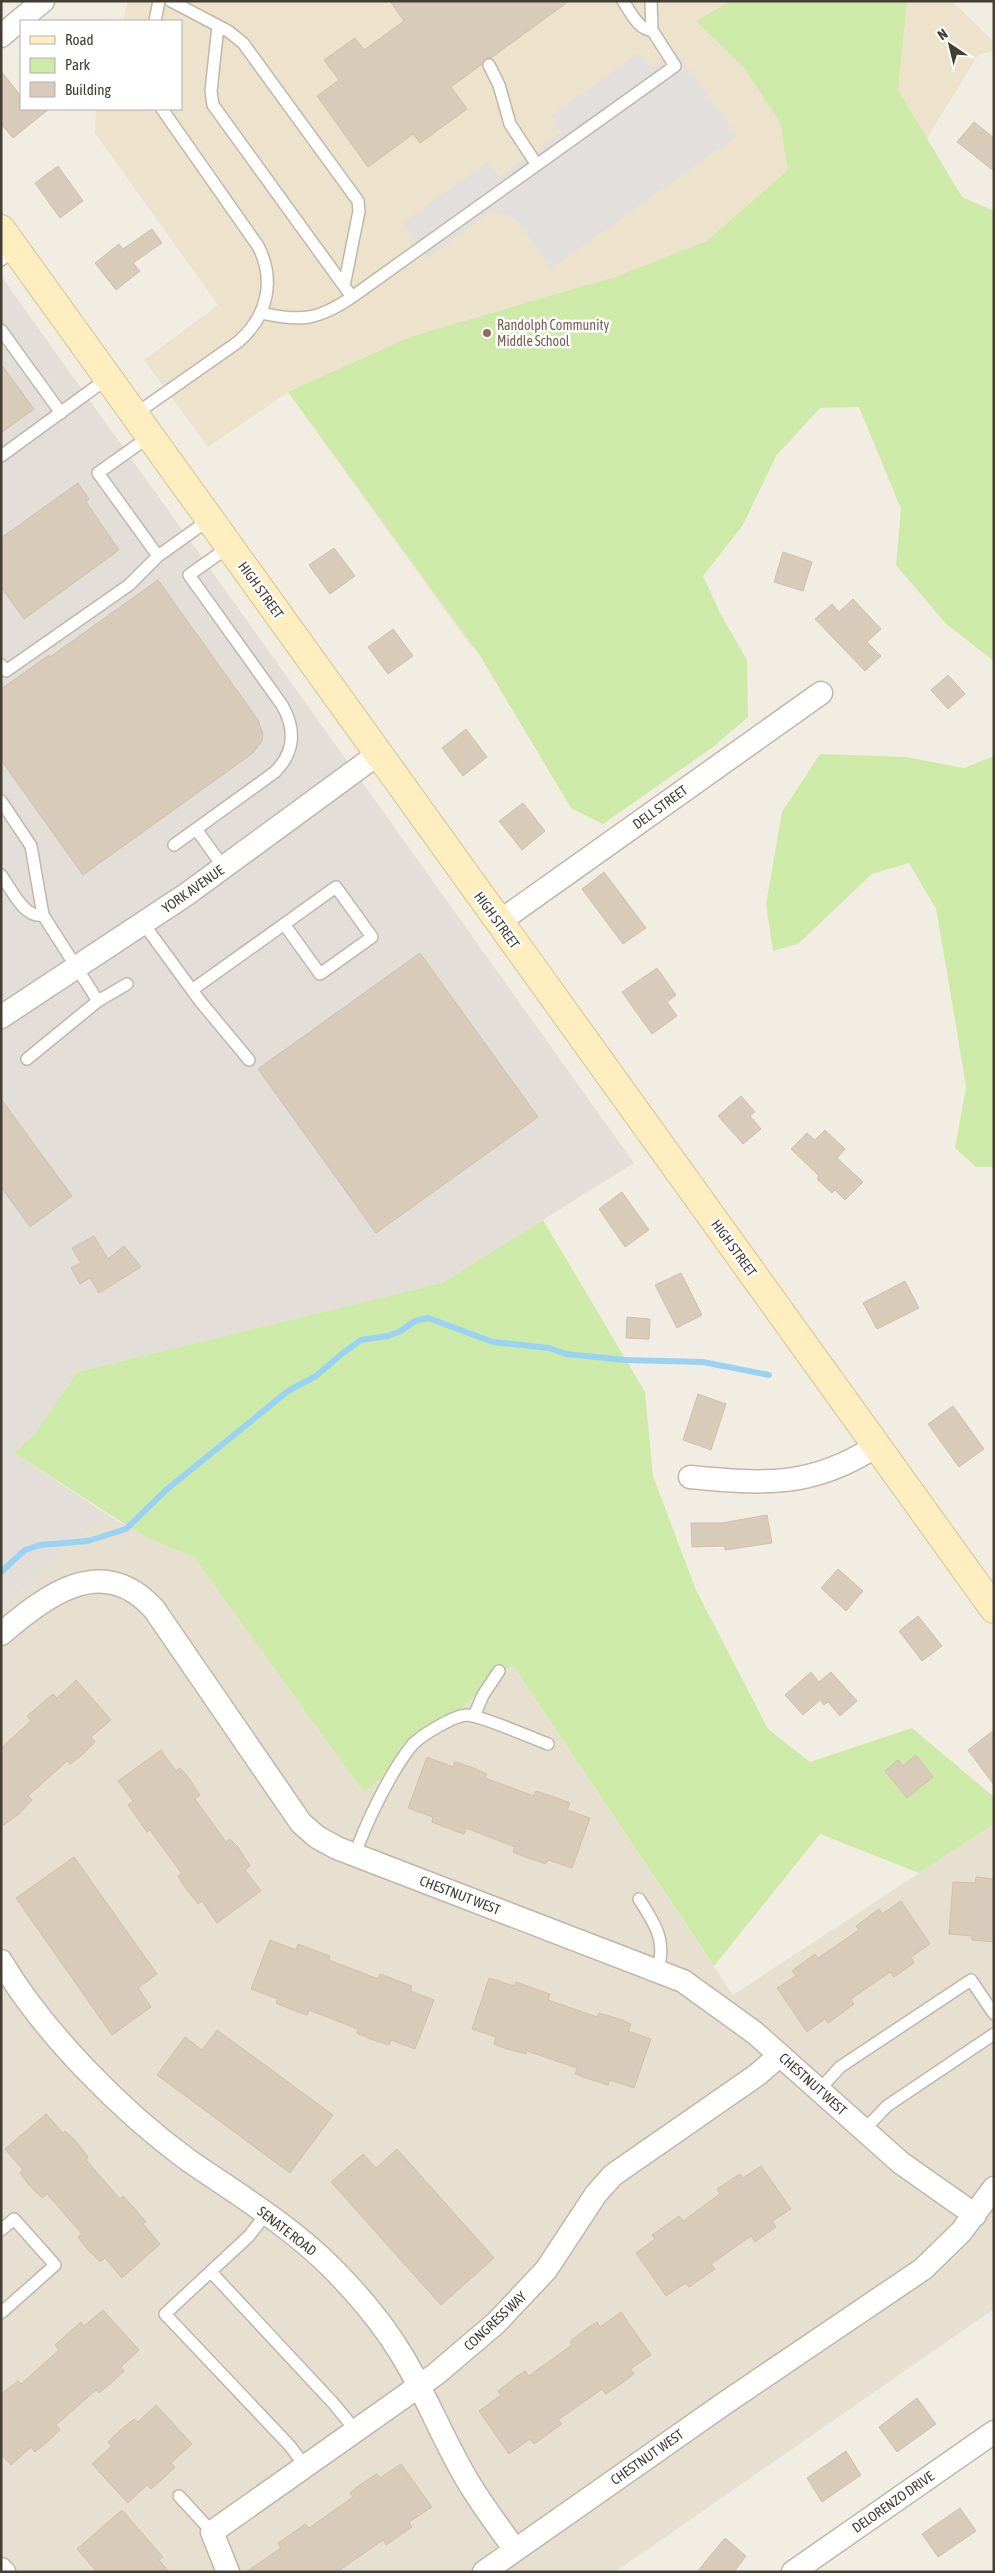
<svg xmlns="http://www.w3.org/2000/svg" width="995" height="2573" font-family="'Asap Condensed',sans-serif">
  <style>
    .residential { fill: #e7dfd0 }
    .industrial { fill: #e4ded8 }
    .education { fill: #ede2cb }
    .green { fill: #ceeaa8 }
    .parking { fill: #e2dfdc }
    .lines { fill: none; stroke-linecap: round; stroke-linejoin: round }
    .stream { stroke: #9ad2f4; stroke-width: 6 }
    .building { fill: #d8cbba; stroke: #d0c0aa }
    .service-casing { stroke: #c1b7a8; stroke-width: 14 }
    .minor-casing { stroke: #c1b7a8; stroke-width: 25 }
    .secondary-casing { stroke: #d9c391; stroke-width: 30 }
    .service { stroke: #fff; stroke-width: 11 }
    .minor { stroke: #fff; stroke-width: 22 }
    .secondary { stroke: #ffeec0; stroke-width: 28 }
    .education-dot { fill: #8d6e63; stroke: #fff; stroke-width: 2 }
    .labels { text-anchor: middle; stroke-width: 5; stroke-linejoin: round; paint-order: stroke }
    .education-label { font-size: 14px; fill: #785e54; stroke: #fff; text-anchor: start }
    .street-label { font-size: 14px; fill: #443d33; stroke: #fff }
  </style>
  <rect width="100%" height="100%" fill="#f2ede3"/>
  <path class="residential" d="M108,1515L145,1537L194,1557L364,1793L512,1664L733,1995L994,1824V2309L615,2572H1V1608Z"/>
  <path class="industrial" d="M1,276L634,1163L442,1283L77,1372L35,1433L14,1453L108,1515L1,1608Z"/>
  <path class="education" d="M128,1H952L994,42V51L978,55L858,251L742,454L472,648L288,392L208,447L144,360L218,305L95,133L96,109H181V21H123Z"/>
  <path class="green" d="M731,1H907L898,90L962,197L994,211V661L946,624L896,565L901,509L859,407L820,408L776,456L743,525L703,576L720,613L747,660L748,717L713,747L603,824L571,808L479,654L288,392L410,337L615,277L707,241L788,170L780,122L745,69L696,21Z
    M820,754L906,757L964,768L994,756V1167H976L955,1148L966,1087L952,1002L936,909L909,863L872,874L798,944L773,951L766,904L782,812Z
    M543,1220L645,1392L653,1476L696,1590L768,1729L810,1762L912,1728L994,1797V1824L919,1873L820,1834L714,1966L512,1664L364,1793L194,1557L145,1537L14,1453L35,1433L77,1372L442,1283Z"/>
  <path class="parking" d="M676,51L737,136L551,268L518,222L511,216L495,212L487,214L427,258L403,223L486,163L499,177L561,132L551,116L639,53L651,68Z"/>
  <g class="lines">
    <path class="stream" d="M1,1572L25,1550L40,1545L88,1541L126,1529L166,1490L250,1422L288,1391L316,1376L343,1353L361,1340L388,1336L401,1331L415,1321L428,1318L493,1342L549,1348L566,1354L625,1360L703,1362L769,1375"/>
  </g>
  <path class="building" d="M390,1H569L491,58L485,59L482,64L451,87L467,109L420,143L413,134L368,167L317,96L339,80L324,60L355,38L364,50L404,21Z
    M1,71L21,96V109H49L13,138L1,124Z
    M974,122L994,138V171L957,142Z
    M58,166L83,201L60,218L35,183Z
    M152,229L162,243L133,263L140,271L116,290L95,263L119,244L123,249Z
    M1,364L34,409L1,433Z
    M78,483L89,499L86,502L119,550L24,619L1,587V538Z
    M334,548L355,576L330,594L309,565Z
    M783,552L812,562L803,591L774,582Z
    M158,580L258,720L263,734L262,741L253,753L83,875L1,760V689L49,655L50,657Z
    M853,599L881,629L867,642L881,656L865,671L815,619L832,604L839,612Z
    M393,629L413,656L388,674L368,647Z
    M948,675L965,694L948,709L931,690Z
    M466,729L487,757L463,776L442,748Z
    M523,803L545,831L522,850L499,821Z
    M604,872L646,928L623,944L582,889Z
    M420,953L538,1117L376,1233L258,1069Z
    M657,968L676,995L667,1002L677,1016L652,1034L622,992Z
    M741,1096L755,1112L750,1116L761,1129L743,1144L718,1116Z
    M1,1099L72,1196L30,1227L1,1187Z
    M825,1130L845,1149L837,1158L863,1182L845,1200L835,1190L832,1193L817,1179L819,1176L791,1149L807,1133L815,1140Z
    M622,1192L649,1230L625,1247L599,1209Z
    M94,1236L108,1259L124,1246L141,1267L99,1293L90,1278L80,1284L71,1268L81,1263L72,1248Z
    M681,1273L702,1315L677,1328L655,1285Z
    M905,1281L919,1308L877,1329L863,1303Z
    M627,1317L650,1319L649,1339L626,1338Z
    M698,1394L726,1404L711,1450L683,1440Z
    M953,1406L984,1449L959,1467L928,1424Z
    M767,1515L772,1543L725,1550V1546L692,1547L691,1523H722Z
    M838,1569L863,1591L846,1611L821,1588Z
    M918,1616L942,1646L922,1661L899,1631Z
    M811,1672L819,1682L831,1672L857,1701L840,1716L828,1702L824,1705L820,1700L803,1715L785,1695Z
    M76,1680L111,1720L91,1737L95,1742L82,1755L70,1764L67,1761L28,1796L32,1800L19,1814L1,1827V1748L31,1721L27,1716L53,1694L57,1698Z
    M994,1730V1785L968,1750Z
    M161,1750L176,1771L180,1768L188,1777L200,1795L195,1799L226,1842L230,1839L238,1847L250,1866L245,1870L261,1891L217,1923L202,1901L198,1904L184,1886L178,1876L182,1874L150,1830L147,1832L128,1805L133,1801L118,1781Z
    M916,1755L933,1777L907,1798L885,1771L898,1760L903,1766Z
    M427,1757L453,1767L455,1762L471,1767L487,1774L485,1778L534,1796L536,1791L560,1799L570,1803L567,1810L590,1818L572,1868L548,1860L546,1864L528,1858L513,1852L515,1847L466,1828L464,1834L455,1831L432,1822L433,1817L408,1808Z
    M74,1857L157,1974L138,1988L151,2007L112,2035L16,1898Z
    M976,1877L994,1879V1942L972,1940V1936L949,1934L953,1882L975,1883Z
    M901,1901L930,1944L911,1957L914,1963L894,1977L890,1972L851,1999L854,2004L828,2023L825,2019L807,2032L777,1988L796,1976L792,1971L815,1954L818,1958L859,1930L856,1926L879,1909L882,1914Z
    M270,1940L296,1950L298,1944L330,1956L329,1960L378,1979L380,1974L412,1986L410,1991L434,2000L415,2049L391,2040L389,2045L370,2039L357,2033L358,2029L309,2010L307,2015L290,2009L276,2003L278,1999L251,1989Z
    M489,1978L514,1986L516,1982L550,1994L548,2000L597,2017L599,2013L619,2019L631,2024L628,2031L651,2039L634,2088L610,2080L608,2085L589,2079L575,2074L577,2068L527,2051L526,2054L507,2049L494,2044L496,2037L472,2029Z
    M217,2030L333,2115L290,2173L157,2075L185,2037L202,2050Z
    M46,2114L63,2133L65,2131L75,2140L88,2157L86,2160L120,2199L123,2196L134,2208L146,2222L143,2224L160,2244L122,2278L105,2258L100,2262L86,2248L78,2237L82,2234L47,2194L42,2198L29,2185L20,2173L23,2170L5,2149Z
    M397,2149L494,2258L441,2305L331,2182L363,2154L376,2168Z
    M761,2166L791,2209L772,2221L776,2227L755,2242L751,2236L711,2264L715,2269L689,2287L686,2283L666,2296L636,2253L655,2239L652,2235L679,2216L683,2221L720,2194L717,2189L740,2174L743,2178Z
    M103,2310L139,2350L121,2367L124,2371L110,2384L99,2393L96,2390L56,2425L60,2430L46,2443L35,2452L31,2447L11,2465L1,2454V2394L18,2381L21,2384L59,2350L55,2345L81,2322L84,2326Z
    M621,2312L651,2355L630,2369L634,2374L618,2386L606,2394L602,2389L558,2420L562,2424L534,2444L530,2439L509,2454L479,2411L501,2395L498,2391L516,2377L525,2371L529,2376L572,2345L570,2341L588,2328L597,2322L600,2327Z
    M917,2398L936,2424L897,2452L879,2427Z
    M156,2405L192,2444L171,2463L175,2467L168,2474L151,2489L147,2485L128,2503L92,2464L112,2446L108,2442L119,2431L134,2419L138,2422Z
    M846,2451L861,2475L822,2502L807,2478Z
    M401,2464L432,2507L409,2522L412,2527L386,2545L383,2540L337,2572H246L281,2548L278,2543L300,2528L305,2524L309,2528L353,2497L350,2493L361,2484L377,2474L380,2478Z
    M960,2508L976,2531L938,2557L922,2534Z
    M122,2510L163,2557L159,2560L169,2572H97L77,2549Z
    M725,2538L746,2556L734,2572H697Z"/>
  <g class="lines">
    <g class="service-casing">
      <path id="service" d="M171,1L228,31L243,43L358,201L359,211L344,286
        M623,1C630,11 639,31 652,30
        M155,21L159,1
        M218,26L211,91L213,105L352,297C318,320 301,322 261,313
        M489,65L499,85L510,124L537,165
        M1,260L16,249
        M352,297L675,66L652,30L651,1
        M1,330L61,413
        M134,415L238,342C267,317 276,281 258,246L162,109
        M150,436L98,473L158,556
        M1,456L108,378
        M1,665L6,671L129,585L158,556L210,519
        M1,801L31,846L43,915L98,1001
        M196,829L224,868
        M174,845L275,772C295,752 296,729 282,705L189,575L230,546
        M1,875C11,888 24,919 43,915
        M143,923L200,1001L249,1060
        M192,990L336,887L372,937L320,974L284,924
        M27,1059L98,1001L127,984
        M474,1716L483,1695L499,1671
        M355,1855C365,1824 392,1769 413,1744C422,1735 453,1716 466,1715C480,1715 532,1738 548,1744
        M639,1899C654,1922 668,1942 657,1971
        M820,2089L840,2067L971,1980L994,2014
        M864,2130L887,2106L994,2034
        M266,2214L249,2236L165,2314L290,2446L305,2466
        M1,2230L14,2219L55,2265L1,2313
        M211,2272L334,2404L356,2431
        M179,2496L212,2532"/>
    </g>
    <g class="minor-casing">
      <path id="minor" d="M1,36L43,1
        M499,922L821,693
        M1,1017L187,894L378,754
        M690,1477C763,1484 812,1488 876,1446
        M1,1634C47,1595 102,1552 154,1609L301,1823L317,1837L337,1848L683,1981L755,2033L901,2163L975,2215
        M1,1961C43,2032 121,2111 188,2160C237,2194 289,2225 331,2267C358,2294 384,2325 403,2357C425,2394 441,2434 462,2471C477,2499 497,2524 515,2550
        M1,2569L4,2572
        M228,2572L212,2532L436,2374L496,2323L546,2270L596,2194L613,2175L757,2075L780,2055
        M484,2572L725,2403L923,2269L961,2232L994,2188
        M793,2572L994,2432"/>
    </g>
    <g class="secondary-casing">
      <path id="secondary" d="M1,229L994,1609"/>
    </g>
    <use href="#service" class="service"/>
    <use href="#minor" class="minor"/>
    <use href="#secondary" class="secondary"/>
  </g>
  <circle class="education-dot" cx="487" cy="333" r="5"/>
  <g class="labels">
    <g class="education-label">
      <text x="497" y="330">Randolph Community<tspan x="497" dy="16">Middle School</tspan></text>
    </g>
    <g class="street-label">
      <text transform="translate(261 590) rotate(54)" y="5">HIGH STREET</text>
      <text transform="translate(660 807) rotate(-36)" y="5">DELL STREET</text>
      <text transform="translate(193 889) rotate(-35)" y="5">YORK AVENUE</text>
      <text transform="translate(497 920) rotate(54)" y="5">HIGH STREET</text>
      <text transform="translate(734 1248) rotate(54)" y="5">HIGH STREET</text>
      <text transform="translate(460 1895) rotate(21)" y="5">CHESTNUT WEST</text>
      <text transform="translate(813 2084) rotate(42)" y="5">CHESTNUT WEST</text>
      <text transform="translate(287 2231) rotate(38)" y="5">SENATE ROAD</text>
      <text transform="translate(495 2321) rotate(-43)" y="5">CONGRESS WAY</text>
      <text transform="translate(647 2457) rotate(-35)" y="5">CHESTNUT WEST</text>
      <text transform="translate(893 2502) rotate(-35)" y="5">DELORENZO DRIVE</text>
    </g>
  </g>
  <rect width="995" height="2573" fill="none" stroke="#443d33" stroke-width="5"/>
  <rect x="20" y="20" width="162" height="90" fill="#ffffff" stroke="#b4b1ad"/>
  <rect x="30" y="36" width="25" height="8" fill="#ffeec0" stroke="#b4b1ad"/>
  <text x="65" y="45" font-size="15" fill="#443d33">Road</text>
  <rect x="30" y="58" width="25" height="15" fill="#ceeaa8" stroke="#b4b1ad"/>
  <text x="65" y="70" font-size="15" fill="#443d33">Park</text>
  <rect x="30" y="82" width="25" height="15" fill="#d8cbba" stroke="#b4b1ad"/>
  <text x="65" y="95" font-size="15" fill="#443d33">Building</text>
  <g transform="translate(950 45) rotate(325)" stroke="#ffffff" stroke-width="4" paint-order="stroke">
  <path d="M0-4L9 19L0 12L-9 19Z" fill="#443d33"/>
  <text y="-8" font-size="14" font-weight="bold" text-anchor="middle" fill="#443d33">N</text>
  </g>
</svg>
